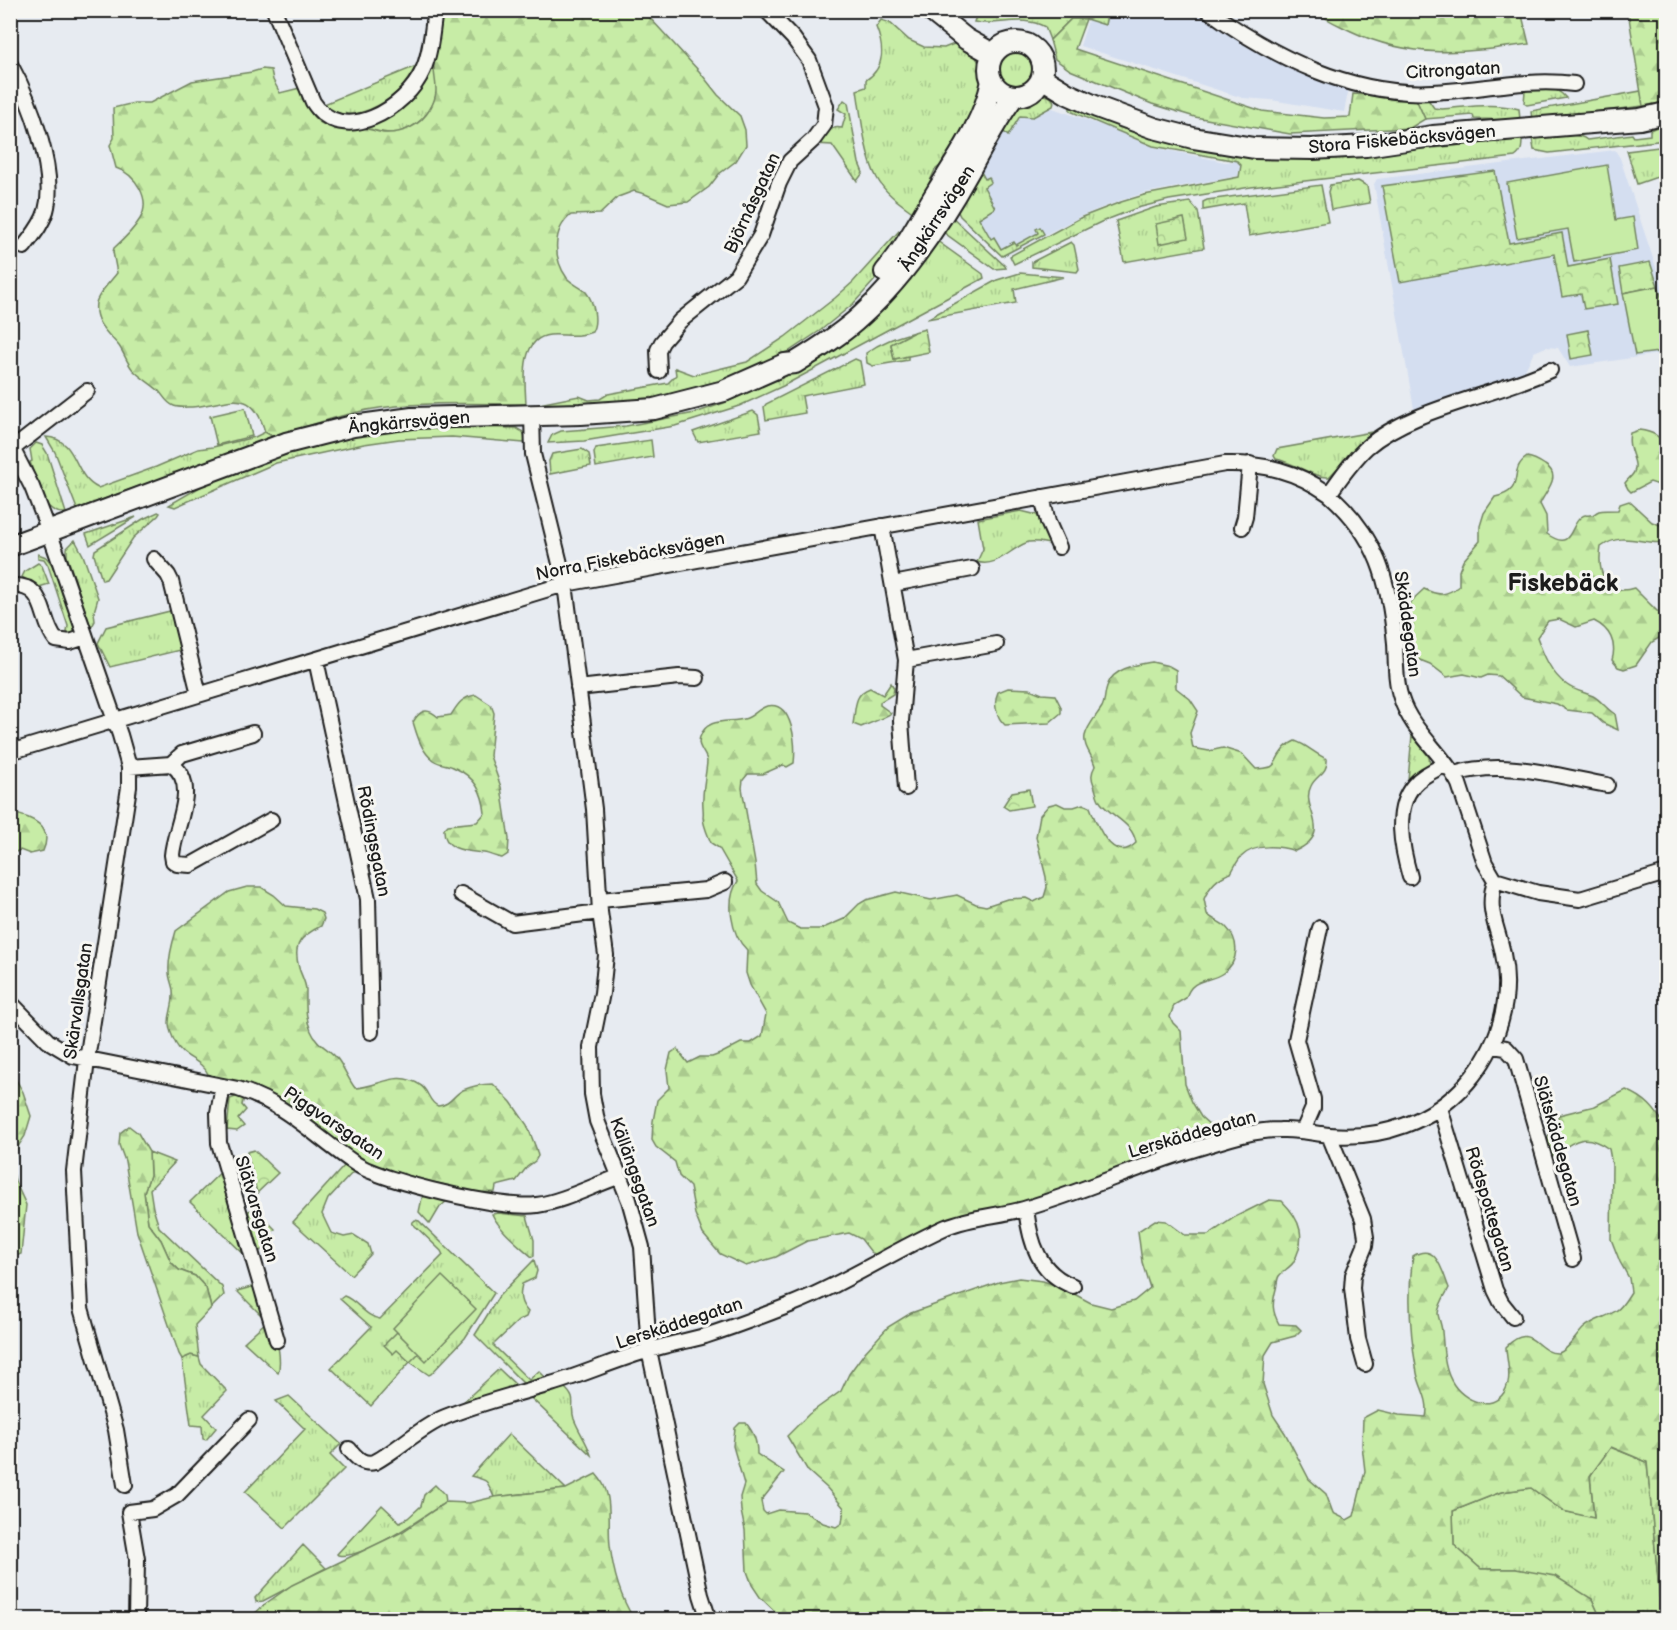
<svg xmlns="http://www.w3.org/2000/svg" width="1677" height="1630" font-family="'Balsamiq Sans',sans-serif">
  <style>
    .built { fill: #d4def0 }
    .grass { fill: url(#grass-tufts); stroke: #728461; stroke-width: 1.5 }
    .forest { fill: url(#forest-firs); stroke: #728461; stroke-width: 1.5 }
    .park { fill: url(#park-crowns); stroke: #728461; stroke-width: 1.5 }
    .pitch { fill: #c7eca6; stroke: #728461; stroke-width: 1.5 }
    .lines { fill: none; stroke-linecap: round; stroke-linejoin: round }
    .street-casing { stroke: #1c1c1c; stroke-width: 18 }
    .secondary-casing { stroke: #1c1c1c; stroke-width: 24 }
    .street { stroke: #f6f6f2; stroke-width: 14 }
    .secondary { stroke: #f6f6f2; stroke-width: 20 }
    .labels { text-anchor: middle; stroke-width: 6; stroke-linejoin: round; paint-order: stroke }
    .street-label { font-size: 18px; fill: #1c1c1c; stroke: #f6f6f2 }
    .district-label { font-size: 24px; font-weight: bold; fill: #1c1c1c; stroke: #f6f6f2 }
  </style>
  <defs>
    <pattern id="grass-tufts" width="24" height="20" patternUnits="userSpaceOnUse" patternTransform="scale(1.5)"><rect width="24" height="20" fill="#c7eca6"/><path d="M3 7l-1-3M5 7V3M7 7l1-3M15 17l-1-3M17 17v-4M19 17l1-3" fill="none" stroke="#aaca8e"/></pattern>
    <pattern id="forest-firs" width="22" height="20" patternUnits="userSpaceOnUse" patternTransform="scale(1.5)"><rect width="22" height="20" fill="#c7eca6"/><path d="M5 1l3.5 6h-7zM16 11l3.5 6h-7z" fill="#aaca8e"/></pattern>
    <pattern id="park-crowns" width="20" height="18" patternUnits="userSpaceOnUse" patternTransform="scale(1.5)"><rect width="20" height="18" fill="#c7eca6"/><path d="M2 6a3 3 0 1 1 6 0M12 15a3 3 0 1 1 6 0" fill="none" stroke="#aaca8e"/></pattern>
  </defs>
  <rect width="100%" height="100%" fill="#e7ebf1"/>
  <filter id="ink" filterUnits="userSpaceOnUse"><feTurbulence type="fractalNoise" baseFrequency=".0167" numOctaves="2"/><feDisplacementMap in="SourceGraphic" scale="12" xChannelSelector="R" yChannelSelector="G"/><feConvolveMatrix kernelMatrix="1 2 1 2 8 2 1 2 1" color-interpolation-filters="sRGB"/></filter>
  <g filter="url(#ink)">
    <path class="built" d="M1091,11H1198L1257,47L1349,88L1344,112L1271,100L1243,98L1080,46Z
      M1041,104L1109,128L1153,147L1225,162L1236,161L1240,165L1238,176L1144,193L1122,200L1081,216L1003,257L967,225L974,217L976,172L1005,120Z
      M1615,150L1620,158L1666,298V353L1570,367L1558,348L1546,347L1534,352L1524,372L1471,393L1416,410L1414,409L1374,184L1377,179Z"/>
    <path class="grass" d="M978,11L1108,10V11L1105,25L1086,19H1071L1050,40L1045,27C1022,14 999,27 974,22Z
      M881,20L890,23L909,40L924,47L944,48L954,44L960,45L973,53L981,65L983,78L982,94L959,142L950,152L946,161L935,170L924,194L926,201L918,216C903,205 886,195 877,178C865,157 861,115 857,90L866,87V80C886,67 884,47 876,27Z
      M998 69a18 18 0 1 1 36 0a18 18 0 1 1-36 0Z
      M433,63C435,74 439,86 436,96C431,114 415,130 396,133C385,134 374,131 363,128C402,111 412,100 433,63Z
      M416,66C410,76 405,86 396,93C379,108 343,126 324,104Z
      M1543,87C1553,88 1559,90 1566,98L1527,105L1524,103L1525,91Z
      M1641,91L1643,106L1532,120L1531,111Z
      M1043,94C1049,96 1056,98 1053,106L1033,117L1020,116L1008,136L1002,130L1019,101Z
      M1415,97L1427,98L1434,108L1442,109C1468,107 1494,102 1519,109L1520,120L1474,119L1473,115L1425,119Z
      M844,100L848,103L859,163L863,173L857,181L832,145L816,144C824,134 829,125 842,128L846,114L838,109Z
      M1070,103L1169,143L1204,150L1271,158L1322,159L1522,139C1522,147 1522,152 1515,157L1251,187L1169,200L1137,208L1101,222L1014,264L1010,256L1082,217L1121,202L1144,195L1239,177L1241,165L1237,161L1153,146L1070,111Z
      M1666,123V140L1549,153L1534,150L1532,138C1545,137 1578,131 1587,140L1632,134L1634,137L1650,135V130Z
      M1666,146V174L1637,184L1627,151Z
      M979,168L985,179L989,177L991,182L984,187L995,208L979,218L991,239L994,237L1001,249L1014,242L1016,245L1038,233L1036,229L1040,227L1044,234L1002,256L960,216L957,210Z
      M1358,181L1367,186L1370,203L1331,210L1328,192L1330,185Z
      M1321,185L1328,222L1249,236L1244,203L1203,210V202L1207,200Z
      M1190,202L1198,211L1204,248L1124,262L1116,221L1156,207Z
      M949,214L1005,266L1006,268L994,269L939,229Z
      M899,231L908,237L874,281L853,304L821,330L767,366L674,399L628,404H539L579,396L589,400L600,399L608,394L668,383L676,375L675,368L694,375L747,362L785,337L835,298L853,282Z
      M933,238L979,271L983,274L984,278L783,386L739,406L675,426L584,441L548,443L552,435L561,431L626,426L695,413L724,403L786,376L821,353Z
      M1071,242L1074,245L1079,269L1077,272L1032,267V262Z
      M1020,273L1064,277L1014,289L1016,303L927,319L997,280Z
      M914,332L891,345L894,359L908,356V360L873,366L867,363L866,353C881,342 896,337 914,332Z
      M855,359L860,361L864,384L802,396L805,413L766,420L764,407L766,404Z
      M753,411L758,415L761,431L698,442L693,432Z
      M450,427L516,428L523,432L527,441L524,443L452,437L399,439L364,444L276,463L175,507L169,505L207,483L290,451L372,433L406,429Z
      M265,432L274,437L77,509L55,452L46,437C79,439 72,476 98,488L156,467L198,449L213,447L255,437Z
      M1372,432L1329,477C1314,478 1293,462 1276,459L1274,456L1277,449Z
      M651,440L653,457L596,467L594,453L596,448Z
      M36,443L42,445L47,453L66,513C41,515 37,481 30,462L32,461L30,449Z
      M582,449L589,454L591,466L550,474L549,461L552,454Z
      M1021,511L1037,515L1051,539L1050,544C1043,543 1032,540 1026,543C1010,549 997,568 977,562L983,549L978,519Z
      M158,512L160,513L158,516L133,538L106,579L102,580L94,555L95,550L143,519Z
      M136,517L90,545L86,534Z
      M75,540L83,555L98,598L94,612L95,621L91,628L67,556V548Z
      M38,554L46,557L54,567L74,626V631L70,638L67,632L68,626L48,565L44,559L38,558Z
      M38,563L42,566L49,584L39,587L22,577L25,571Z
      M174,610L184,649L110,667L98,643L106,627Z
      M1412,735L1429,757L1430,764L1425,770L1408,780Z
      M238,1096L244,1098L242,1105L246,1110L238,1119L244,1126L237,1131L227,1130L230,1099Z
      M149,1152L175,1162L150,1189L153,1208L159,1227L222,1287L224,1295L211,1308L206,1288L195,1276L179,1270L171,1262L161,1240L148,1223L144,1192L150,1175Z
      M345,1165L354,1171L328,1199L322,1214L331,1233L344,1237L354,1235L368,1244L371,1254L351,1275L293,1222Z
      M225,1168L252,1262L190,1202Z
      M426,1195L448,1200L440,1207L430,1224L419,1212L422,1198Z
      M255,1209L275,1229L266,1239L271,1246L260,1251L248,1211Z
      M498,1213L527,1216L534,1240V1256L532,1257C518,1244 500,1231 492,1214Z
      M415,1220L419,1221L494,1293L465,1338L431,1374L429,1375L410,1362L371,1406L331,1368L371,1327L340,1299L344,1296C358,1301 365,1317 380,1319L443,1255L441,1251L412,1223Z
      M534,1260L537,1271L535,1278L522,1284C519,1296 520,1303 528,1312L526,1317L518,1321L493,1345L529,1380L539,1371L547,1379L527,1387L475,1335L499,1296Z
      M259,1285C266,1308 285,1350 278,1373L244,1342L267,1321L237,1291Z
      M191,1355L199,1357L201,1364L227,1391L204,1415L216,1428L206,1440L203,1439L202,1426L191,1425L182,1359Z
      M499,1369L519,1388L460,1405Z
      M564,1387C579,1401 569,1404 574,1419C579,1432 587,1442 591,1455L530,1397Z
      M289,1396L341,1444L330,1455L344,1469L285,1528L245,1492L305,1429L276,1401Z
      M509,1434L566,1489L494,1497C486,1479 489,1481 471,1476Z
      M1610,1447L1647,1462L1660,1601L1666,1614V1619H1601L1592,1599L1516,1569H1481L1454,1545L1453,1511L1501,1492L1531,1488L1563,1511L1594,1517L1590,1476Z
      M435,1485L445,1495L446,1502C424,1516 362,1561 338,1555L337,1554L382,1505L400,1522L408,1518L421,1506L424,1495Z
      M303,1545L326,1568L263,1601L256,1602L255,1598Z"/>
    <path class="forest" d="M442,11H640L650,18L699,71L718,95L740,116L745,130L746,145L736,161L719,174L709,187L688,202L668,204L645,194L634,191L618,197L600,214L571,215C552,230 553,259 567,278C572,284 581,287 586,292C594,302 598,321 592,332C577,338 565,334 550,335C519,338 525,382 526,404C473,404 419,401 367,410C335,416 305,427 274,437L265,432C252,384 228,404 192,407C186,407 179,408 174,406C166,403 164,396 158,390C150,383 141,378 133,370C127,363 124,353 119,346C109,334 93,323 96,303C98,293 111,281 117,273L113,252L114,248C123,240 134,229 140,219C152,199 135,174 116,168L110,145L114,138L113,108L134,103H150L192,81L252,72L262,69L271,70L273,80L280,93L300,88C304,100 309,116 321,123C333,131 348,128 361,128C369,128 376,132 384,133C402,134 420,126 430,109C442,89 432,79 434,60C435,44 439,27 442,11Z
      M1315,11H1521L1529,44C1465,53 1412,60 1351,31C1339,25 1326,20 1315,11Z
      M1628,11H1666V102L1643,106Z
      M1071,19H1086L1075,49L1262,111L1324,118L1350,117L1353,94L1415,97L1425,119L1410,128L1290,134L1195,117L1152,104L1070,70L1055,59L1050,40Z
      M1639,430C1677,434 1667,466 1666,495L1662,486L1650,482L1631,492L1628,489L1625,483C1628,479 1633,475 1634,472C1639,461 1626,450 1630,433Z
      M1527,457C1534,458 1539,461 1545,465C1563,476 1545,491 1540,504L1546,516L1547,534C1573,552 1569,526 1581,517C1587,513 1583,516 1590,515C1595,515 1594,513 1599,511C1604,510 1612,510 1618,510L1620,504L1629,501L1652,522L1666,527V542C1643,546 1623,530 1601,547C1597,571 1605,597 1634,588L1657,611L1666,612V634L1652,642L1636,665L1624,669L1618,667L1612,660C1617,643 1610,629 1594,621L1576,627L1559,619L1548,621L1537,637C1543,654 1551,674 1567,685C1575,691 1584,692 1593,696C1602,701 1606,709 1615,714L1618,730L1603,723L1592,713L1567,710L1557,704L1522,697L1499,676L1488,675L1481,678L1464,674L1447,677L1430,664L1407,655C1396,626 1399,610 1424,589C1439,596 1446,596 1459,586V571L1463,561L1480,541V526L1484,513L1495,497C1528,490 1506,471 1527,457Z
      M1152,662L1169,666L1176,670V688L1190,699L1198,711L1190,733L1193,748L1209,751L1223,748L1242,754L1256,769C1281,767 1270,766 1283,750C1285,746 1291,743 1295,741C1307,745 1315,754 1327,759C1328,774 1316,775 1311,786C1299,809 1337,832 1295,851C1280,846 1254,843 1241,857C1237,861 1234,868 1231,873C1218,877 1209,887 1204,899L1207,914C1213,920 1221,922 1226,927C1240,941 1239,962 1223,973C1209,983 1192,977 1186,998L1174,1005L1170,1017L1173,1023L1181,1031L1185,1084L1192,1102L1201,1117L1212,1127L1215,1137L1029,1202L963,1214L948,1220L876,1255L871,1252L861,1239L849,1233L807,1241L776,1257L746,1266L720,1254L703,1234L695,1214L690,1187L679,1176L675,1162L656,1147L652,1140L653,1121L657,1100L669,1088L667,1070L671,1053L677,1049L688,1063L700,1057H712L720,1054L741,1043H751L762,1036L766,1014L750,985L746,973L747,950C731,935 725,900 738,881L719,848L711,843C708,835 703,825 703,817C704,811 702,804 703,798C703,787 706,774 707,762C707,753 696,748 700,737C707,717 728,723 744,719C753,717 757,709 767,706C793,700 796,745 794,763L787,767L783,765L763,774H748L743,780L742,788L755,863L757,884L762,891L778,902L788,923L800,929H821L844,919L859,904L866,900L896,892L931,900L957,895L976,904L986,906L1007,899L1026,898L1034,902L1044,897L1047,887L1046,877L1036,837L1040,815L1049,805L1057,803L1065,807H1074L1083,804L1090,807C1096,823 1112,866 1136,843C1133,823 1112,817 1101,803C1097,798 1096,791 1094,785C1091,778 1091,773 1095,766C1093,756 1083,747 1085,736C1087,726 1097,715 1102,707C1106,699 1104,692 1108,684C1114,668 1136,665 1152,662Z
      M891,683L894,688L893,694L880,702V705L891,713C888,716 866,725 861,727L853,724C856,709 853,694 870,688L883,695Z
      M1008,688L1030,689L1042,694L1055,695L1061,707V713L1049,723L1005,725C996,717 993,703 998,692Z
      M476,695L491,705L494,713L490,756L501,787L509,839L508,854L502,858C496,857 490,854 484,853C468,851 443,851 444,829L448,825L477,822L485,813C483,792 475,777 455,768C448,764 440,765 433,760C421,751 417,735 413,722C420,710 427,707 438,717L451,715C458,704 462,697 476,695Z
      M11,813C32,817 54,826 43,851L30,854L20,850L11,854Z
      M247,887H261L274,895L286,906L314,909L322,913L324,919L321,926C301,936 292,944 299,968C301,975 306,983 306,990C306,1004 305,1018 311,1031C318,1047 330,1048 339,1061C345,1070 349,1080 355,1088C379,1087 397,1069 420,1085C429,1090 428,1102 438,1106C451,1105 453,1095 463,1090C472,1086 483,1084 493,1084L511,1102L527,1125L536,1148L538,1156L535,1161L527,1167L516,1181L496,1186L495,1192L476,1193L372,1166L269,1093C249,1085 227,1084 208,1074C201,1059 184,1059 176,1044C161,1016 175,1015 173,990C172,984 169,978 169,972C168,958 172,944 176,931L229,892Z
      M11,1071L23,1092L31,1116L25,1136L17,1148L12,1169L15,1181L26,1205L21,1254L11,1258Z
      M1626,1090C1646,1098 1655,1109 1666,1127V1614L1660,1601L1647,1462L1611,1447L1590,1476L1594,1518L1563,1511L1531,1488L1501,1492L1453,1511L1454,1545L1481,1569H1516L1555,1576L1592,1599L1601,1619H783L760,1597L752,1585L747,1571L745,1530L741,1511L740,1497L744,1484L733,1446L735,1428L740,1423H746C754,1433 757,1441 757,1454L784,1472L761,1501L763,1511L766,1514L778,1510L805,1512L823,1523L836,1527L842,1523L844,1508L827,1488L808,1471L787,1436L809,1414L841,1391L849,1374L865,1352L888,1327L911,1313L999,1282L1019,1278L1043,1281L1061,1287L1091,1303L1111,1308L1134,1301L1150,1288L1142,1262L1138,1231L1155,1220L1166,1221L1185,1235H1208L1235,1217L1269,1200L1282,1201C1301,1220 1307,1238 1293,1263C1289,1268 1283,1271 1279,1276C1277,1279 1277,1286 1276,1289C1272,1304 1272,1311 1279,1324L1296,1325L1301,1330L1295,1336L1273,1342L1265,1355L1263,1384L1273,1415L1285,1433L1309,1479L1326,1494L1333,1513L1347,1520L1354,1516L1365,1471L1362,1445L1363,1418L1378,1410L1399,1415L1426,1417C1430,1400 1420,1389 1417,1373C1410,1334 1407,1295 1413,1256C1437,1242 1442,1271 1449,1288C1445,1295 1438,1306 1438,1314C1439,1320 1442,1326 1442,1332C1444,1350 1443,1369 1454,1385C1468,1405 1500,1413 1508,1383C1511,1372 1506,1358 1506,1347C1532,1320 1536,1354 1558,1353C1567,1352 1577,1334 1584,1328C1594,1319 1606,1318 1617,1310C1622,1307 1627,1298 1631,1292L1629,1278L1620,1262L1611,1239L1612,1165L1609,1149C1582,1130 1574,1142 1550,1158C1545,1140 1549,1130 1559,1115L1595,1106Z
      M129,1126L138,1133L149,1152L150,1175L144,1192L148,1223L161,1240L171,1262L179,1270L195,1276L206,1288L211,1308L195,1325L199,1357L191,1355L182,1359L179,1354L137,1232L125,1161L119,1145L120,1133Z
      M596,1474C615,1494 607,1519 610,1545C613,1571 620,1597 634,1619H249L265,1604L292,1585L402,1532L446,1502L469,1503L494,1497L566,1489Z"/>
    <path class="park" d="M1495,171L1509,243L1562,233L1568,267L1610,259L1618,304L1584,309L1581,294L1562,297L1554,254L1400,282L1382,186Z
      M1184,218L1188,238L1159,244L1156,224Z
      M1650,262L1658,286L1623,293L1619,268Z
      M925,329L929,352L894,359L891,344L914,332Z
      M1588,330L1593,355L1571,359L1567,334Z
      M1029,789L1032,806L1009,810L1003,806L1012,792Z
      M254,1150L278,1173L257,1193L247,1152Z
      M397,1332L419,1353L410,1362L397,1350L393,1354L384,1345Z"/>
    <path class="pitch" d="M1607,165L1616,220L1633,217L1638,250L1574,262L1568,229L1517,238L1507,183Z
      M1658,286L1666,312V351L1635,355L1623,293Z
      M245,408L252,436L217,445L210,416Z
      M442,1276L476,1309L426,1361L393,1328Z"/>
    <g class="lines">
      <g class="street-casing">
        <path id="street" d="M274,10L313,102C342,148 407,108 423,70C431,52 432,30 435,10
          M1208,10C1271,56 1353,97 1433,92C1479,90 1527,78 1574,84
          M10,64C30,100 57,171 46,211C42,225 32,236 24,247
          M659,371L658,350L662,342L680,321L736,276L761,235L779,183L790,161L813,140L824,125L826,106L809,60L793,38L766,10
          M532,414L533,454L565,584L594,809L600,912L606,955L602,993L591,1047L592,1094L597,1121L629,1200L642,1247L649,1350L701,1595L709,1620
          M10,444L32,487L49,531L120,735L129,767V787L87,1060L74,1171L81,1308L116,1430L125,1485
          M10,451L87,391
          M1329,494C1378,537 1389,581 1395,643C1396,661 1395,681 1401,698C1411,731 1444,754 1459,784L1485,863L1495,880L1538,893L1580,899L1666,873
          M1042,497L1048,522L1059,547
          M882,526L906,660L901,721L906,788
          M1242,527L1245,517L1250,464
          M154,559L168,575L171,581L199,694
          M893,584L972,569
          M10,586C48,583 39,620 56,640L70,642L85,637
          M316,660L368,899L371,1032
          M906,660L996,644
          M578,688L679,677L697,678
          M10,752L565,584L1225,464C1264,463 1296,471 1329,494C1341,477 1352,461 1367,447C1412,408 1495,396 1550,370
          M171,764L182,754L253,733
          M129,767L171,764C201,784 174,827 172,855L173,861L177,864L191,865L271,820
          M1454,774C1504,759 1557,776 1607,785
          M1410,877C1402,849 1393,809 1414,785C1422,775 1435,770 1446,764
          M461,894L512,923L600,912
          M600,900L706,890L725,882
          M10,1002L48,1041L73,1056L238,1089C287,1104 315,1137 356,1164C384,1182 504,1210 537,1205C564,1201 592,1186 618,1177
          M1493,1046L1506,1048L1516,1059L1573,1259
          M223,1086L218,1113L219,1143L277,1340
          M1440,1108L1495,1290L1501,1302L1513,1317
          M1303,1131L1313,1108V1099L1296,1040L1320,928
          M1329,1135L1363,1219L1366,1237L1365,1246L1353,1275L1352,1288L1358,1339L1365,1364
          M1026,1209C1030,1241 1038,1273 1073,1286
          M349,1449C357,1458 362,1465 375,1462C399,1449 419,1428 445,1417C479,1403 516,1394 551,1384C585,1374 617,1359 650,1350C668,1344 687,1341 705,1336C733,1327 762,1316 790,1305C844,1284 893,1251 946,1227C972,1216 1001,1216 1027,1208C1088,1190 1145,1163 1205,1146C1230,1138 1254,1130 1280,1130C1297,1129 1312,1133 1329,1135C1380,1140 1433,1122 1467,1083C1498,1048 1513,1000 1503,954C1497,923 1486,912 1495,880
          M136,1620L137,1559L129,1512L153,1509L177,1495L249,1420"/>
      </g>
      <g class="secondary-casing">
        <path id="secondary" d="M930,10L966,39L993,54
          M989 69a27 27 0 1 1 54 0a27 27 0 1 1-54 0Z
          M1042,78L1068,94L1097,107L1154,128L1193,138L1254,148L1312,149L1366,146L1433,136L1640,119L1666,113
          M885,272C903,251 916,227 930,203C953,164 983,126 992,81
          M10,546L286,443L353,426L412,418L581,414L654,409L724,391L785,364L795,363C818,349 842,334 862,315C906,275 940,223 969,171C983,146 996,120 1014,96"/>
      </g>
      <use href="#street" class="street"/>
      <use href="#secondary" class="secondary"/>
    </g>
  </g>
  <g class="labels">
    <g class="street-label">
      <text transform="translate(1453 70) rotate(-3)" y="6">Citrongatan</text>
      <text transform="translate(1402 139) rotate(-5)" y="6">Stora Fiskebäcksvägen</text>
      <text transform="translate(752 203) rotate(-65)" y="6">Björnåsgatan</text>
      <text transform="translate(937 218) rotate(-57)" y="6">Ängkärrsvägen</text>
      <text transform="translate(409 422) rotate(-5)" y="6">Ängkärrsvägen</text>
      <text transform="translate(630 556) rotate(-11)" y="6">Norra Fiskebäcksvägen</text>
      <text transform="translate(1408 624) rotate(82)" y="6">Skäddegatan</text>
      <text transform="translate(374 841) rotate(79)" y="6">Rödingsgatan</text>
      <text transform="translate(78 1001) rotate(-82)" y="6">Skärvallsgatan</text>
      <text transform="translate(334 1123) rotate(34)" y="6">Piggvarsgatan</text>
      <text transform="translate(1192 1134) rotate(-16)" y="6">Lerskäddegatan</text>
      <text transform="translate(1558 1141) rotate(74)" y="6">Slätskäddegatan</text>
      <text transform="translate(635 1172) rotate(70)" y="6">Källängsgatan</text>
      <text transform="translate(257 1209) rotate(73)" y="6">Slätvarsgatan</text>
      <text transform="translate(1490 1209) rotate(73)" y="6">Rödspottegatan</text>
      <text transform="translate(679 1323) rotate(-18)" y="6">Lerskäddegatan</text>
    </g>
    <g class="district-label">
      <text x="1563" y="591">Fiskebäck</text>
    </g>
  </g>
  <rect width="1677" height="1630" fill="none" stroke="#f6f6f2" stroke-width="36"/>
  <rect x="18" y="18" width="1641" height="1594" fill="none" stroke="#1c1c1c" stroke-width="2" filter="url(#ink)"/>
</svg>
